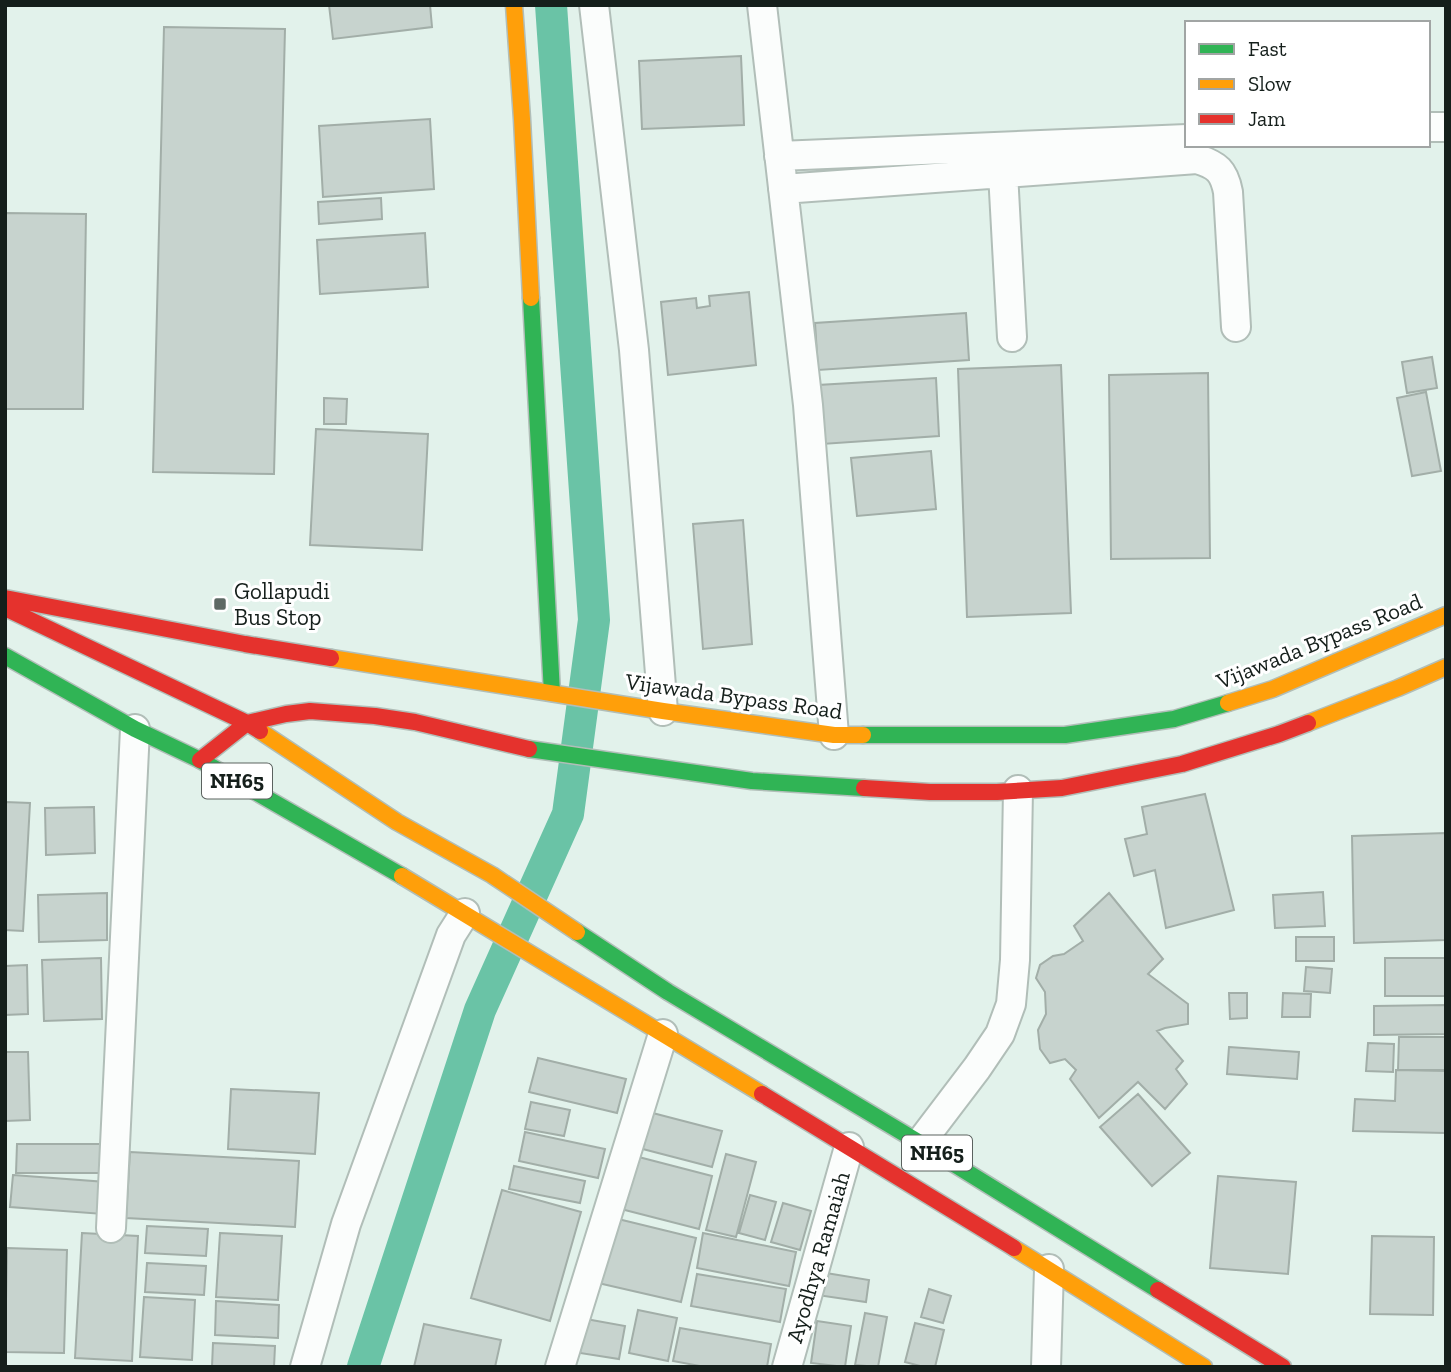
<svg xmlns="http://www.w3.org/2000/svg" width="1451" height="1372" font-family="'Zilla Slab',serif">
  <style>
    .lines { fill: none; stroke-linecap: round; stroke-linejoin: round }
    .canal { stroke: #6ac3a6; stroke-width: 32 }
    .building { fill: #c7d3ce; stroke: #a2aea8; stroke-width: 2 }
    .street-casing { stroke: #b1beb8; stroke-width: 32 }
    .fast-casing { stroke: #b1beb8; stroke-width: 19 }
    .slow-casing { stroke: #b1beb8; stroke-width: 19 }
    .jam-casing { stroke: #b1beb8; stroke-width: 19 }
    .street { stroke: #fbfdfc; stroke-width: 28 }
    .fast { stroke: #30b455; stroke-width: 16 }
    .slow { stroke: #ff9f0a; stroke-width: 16 }
    .jam { stroke: #e5322d; stroke-width: 16 }
    .poi-dot { fill: #5d6964; stroke: #fff; stroke-width: 2.5 }
    .labels { text-anchor: middle; stroke-width: 6; stroke-linejoin: round; paint-order: stroke }
    .shield { fill: #fff; stroke: #5b625f; stroke-width: 2 }
    .shield-label { font-size: 21px; font-weight: bold; fill: #151f1b }
    .poi-label { font-size: 23px; fill: #151f1b; stroke: #fff; text-anchor: start }
    .street-label { font-size: 23px; fill: #151f1b; stroke: #fff }
  </style>
  <rect width="100%" height="100%" fill="#e2f2eb"/>
  <g class="lines">
    <path class="canal" d="M363,1367L480,1010L568,814L594,620L551,5"/>
  </g>
  <path class="building" d="M329,5H430L432,27L333,39Z
    M164,27L285,29L274,474L153,472Z
    M741,56L744,125L642,129L639,61Z
    M430,119L434,189L323,197L319,126Z
    M381,198L382,219L319,224L318,202Z
    M5,213L86,214L83,409H5Z
    M425,233L428,287L320,294L317,240Z
    M749,292L756,365L668,375L661,302L696,298L697,308L710,306L709,296Z
    M966,313L969,360L818,370L815,323Z
    M1432,357L1437,388L1407,393L1402,362Z
    M1061,365L1071,613L967,617L958,369Z
    M1208,373L1210,558L1111,559L1109,375Z
    M936,378L939,436L822,444L818,385Z
    M1426,392L1441,471L1412,476L1397,398Z
    M324,398L347,399L346,424H324Z
    M316,429L428,434L422,550L310,545Z
    M931,451L936,509L857,516L851,458Z
    M743,520L752,644L703,649L693,524Z
    M1205,794L1234,910L1166,928L1155,870L1134,876L1125,839L1147,834L1142,807Z
    M5,802L30,803L23,931L5,930Z
    M94,807L95,853L46,855L45,808Z
    M1446,833V940L1354,943L1352,836Z
    M1323,892L1325,926L1275,928L1273,895Z
    M107,893V940L39,942L38,895Z
    M1109,893L1163,959L1148,974L1188,1004V1024L1165,1028L1157,1031L1183,1061L1176,1069L1187,1084L1165,1109L1138,1082L1099,1118L1070,1079L1076,1070L1065,1059L1050,1063L1040,1049L1038,1030L1046,1014L1045,992L1036,978L1040,965L1053,956L1064,954L1083,941L1074,926Z
    M1296,937H1334V961H1296Z
    M101,958L102,1019L44,1021L42,960Z
    M1385,958H1446V996H1385Z
    M27,965L28,1014L5,1015V966Z
    M1306,967L1332,969L1330,993L1304,991Z
    M1229,993H1247V1018L1230,1019Z
    M1283,993L1311,994L1310,1017H1282Z
    M1446,1005V1034L1374,1035V1006Z
    M1399,1037H1446V1070H1398Z
    M1368,1043L1394,1044L1393,1072L1366,1071Z
    M1229,1047L1299,1052L1297,1079L1227,1074Z
    M5,1052H28L30,1120L5,1121Z
    M538,1058L626,1079L617,1113L529,1092Z
    M1396,1070L1446,1071V1133L1353,1131L1355,1099L1395,1101Z
    M231,1089L319,1093L315,1154L228,1149Z
    M1138,1094L1190,1153L1152,1186L1100,1127Z
    M531,1102L570,1110L564,1136L525,1129Z
    M645,1111L722,1131L712,1167L635,1147Z
    M525,1132L605,1149L598,1178L519,1161Z
    M17,1144H107V1173H16Z
    M130,1152L299,1161L295,1227L126,1218Z
    M726,1154L756,1162L736,1237L706,1230Z
    M631,1155L712,1176L699,1229L617,1208Z
    M514,1166L585,1181L580,1203L509,1189Z
    M13,1175L106,1182L103,1214L10,1207Z
    M1218,1176L1296,1182L1288,1274L1210,1268Z
    M502,1190L581,1212L550,1321L471,1298Z
    M750,1195L776,1202L765,1240L739,1233Z
    M783,1203L811,1211L800,1250L771,1242Z
    M614,1218L696,1238L681,1302L598,1283Z
    M147,1226L208,1229L206,1256L145,1253Z
    M82,1233L138,1236L132,1361L75,1358Z
    M220,1233L282,1236L278,1300L216,1297Z
    M703,1233L796,1252L789,1286L697,1268Z
    M1372,1236L1434,1237L1433,1315L1370,1314Z
    M7,1248L67,1250L64,1353L5,1352Z
    M147,1263L206,1266L204,1295L145,1292Z
    M820,1272L869,1280L866,1302L817,1295Z
    M697,1274L786,1289L780,1322L691,1306Z
    M929,1289L951,1296L943,1323L921,1317Z
    M144,1297L195,1300L192,1360L140,1357Z
    M216,1301L279,1305L278,1338L215,1335Z
    M638,1310L677,1318L668,1361L629,1353Z
    M865,1313L887,1317L878,1367L855,1365Z
    M586,1319L625,1326L619,1359L580,1353Z
    M817,1321L851,1326L845,1367L811,1363Z
    M915,1323L944,1330L935,1367H924L905,1362Z
    M424,1324L501,1340L495,1367H414Z
    M680,1328L771,1344L767,1367H705L673,1361Z
    M213,1343L275,1346L274,1367H212Z"/>
  <g class="lines">
    <g class="street-casing">
      <path id="street" d="M594,5L634,350L663,711
        M762,5L808,405L834,735
        M1428,127H1446
        M779,156L1187,139
        M1003,173L1012,337
        M783,189L1197,159C1217,165 1224,171 1228,192L1236,327
        M920,1143L977,1068L1000,1034L1011,1004L1015,960L1018,790
        M111,1228L135,729
        M305,1367L346,1224L451,935L465,913
        M560,1367L663,1034
        M787,1367L849,1147
        M1046,1367L1049,1269"/>
    </g>
    <g class="fast-casing">
      <path id="fast" d="M531,298L552,693
        M5,656L135,729L200,760L402,876
        M863,735H1065L1174,719L1228,703
        M529,749L752,781L864,788
        M577,932L668,992L920,1143L1158,1290"/>
    </g>
    <g class="slow-casing">
      <path id="slow" d="M514,5L522,119L531,298
        M331,658L663,711L834,735H863
        M1228,703L1273,689L1446,615
        M1308,723L1398,688L1446,667
        M260,731L397,822L492,875L577,932
        M402,876L762,1094
        M1014,1248L1204,1367"/>
    </g>
    <g class="jam-casing">
      <path id="jam" d="M5,598L245,644L331,658
        M5,608L247,723L260,731
        M200,760L247,723L286,714L310,711L375,716L415,722L529,749
        M864,788L930,792H997L1062,788L1182,764L1279,734L1308,723
        M762,1094L1014,1248
        M1158,1290L1283,1367"/>
    </g>
    <use href="#street" class="street"/>
    <use href="#fast" class="fast"/>
    <use href="#slow" class="slow"/>
    <use href="#jam" class="jam"/>
  </g>
  <rect class="poi-dot" x="213" y="597" width="14" height="14" rx="3.5"/>
  <g class="labels">
    <g class="shield">
      <rect x="202" y="763.5" width="70" height="35" rx="5"/>
      <rect x="902" y="1135.5" width="70" height="35" rx="5"/>
    </g>
    <g class="shield-label">
      <text x="237" y="788">NH65</text>
      <text x="937" y="1160">NH65</text>
    </g>
    <g class="poi-label">
      <text x="234" y="599">Gollapudi<tspan x="234" dy="26">Bus Stop</tspan></text>
    </g>
    <g class="street-label">
      <text transform="translate(1319 641) rotate(-22)" y="8">Vijawada Bypass Road</text>
      <text transform="translate(734 696) rotate(8)" y="8">Vijawada Bypass Road</text>
      <text transform="translate(818 1257) rotate(-74)" y="8">Ayodhya Ramaiah</text>
    </g>
  </g>
  <rect width="1451" height="1372" fill="none" stroke="#151f1b" stroke-width="14"/>
  <rect x="1185" y="21" width="245" height="126" fill="#ffffff" stroke="#a1a5a4" stroke-width="2"/>
  <rect x="1199" y="44" width="35" height="10" fill="#30b455" stroke="#a1a5a4" stroke-width="2"/>
  <text x="1248" y="56" font-size="21" fill="#151f1b">Fast</text>
  <rect x="1199" y="79" width="35" height="10" fill="#ff9f0a" stroke="#a1a5a4" stroke-width="2"/>
  <text x="1248" y="91" font-size="21" fill="#151f1b">Slow</text>
  <rect x="1199" y="114" width="35" height="10" fill="#e5322d" stroke="#a1a5a4" stroke-width="2"/>
  <text x="1248" y="126" font-size="21" fill="#151f1b">Jam</text>
</svg>
